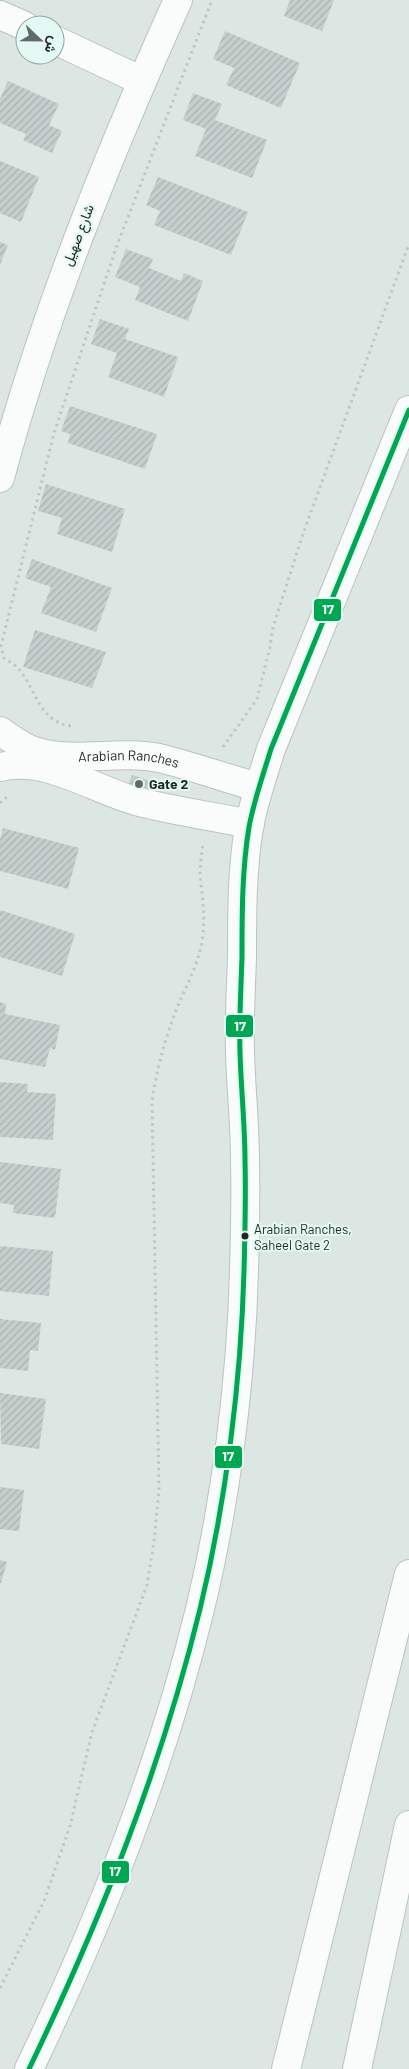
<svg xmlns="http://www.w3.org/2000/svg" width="409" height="2069" font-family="Barlow,Vazirmatn,sans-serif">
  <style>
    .building { fill: url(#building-hatch) }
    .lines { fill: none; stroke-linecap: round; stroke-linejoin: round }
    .minor-casing { stroke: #bbc3c1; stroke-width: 30 }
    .highway-casing { stroke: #bbc3c1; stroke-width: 30 }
    .path { stroke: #c2c5c4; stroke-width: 3; stroke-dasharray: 2.5 4; stroke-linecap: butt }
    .minor { stroke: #fafbfb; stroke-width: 28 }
    .highway { stroke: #fafbfb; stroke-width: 28 }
    .bus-1-casing { stroke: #e4f9f3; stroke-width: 9 }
    .bus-1 { stroke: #00a651; stroke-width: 5 }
    .poi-dot { fill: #616a68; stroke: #e4f9f3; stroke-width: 2 }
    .bus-dot { fill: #1f2725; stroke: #e4f9f3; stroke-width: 2 }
    .labels { text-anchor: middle; stroke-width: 4; stroke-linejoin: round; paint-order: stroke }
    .bus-label { font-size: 13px; fill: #1f2725; stroke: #e4f9f3; text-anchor: start }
    .street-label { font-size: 14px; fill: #1f2725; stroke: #e4f9f3 }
    .poi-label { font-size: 14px; font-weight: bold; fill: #1f2725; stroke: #e4f9f3; text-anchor: start }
    .line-badge { stroke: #e4f9f3; stroke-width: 2 }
    .badge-label { font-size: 14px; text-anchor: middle; font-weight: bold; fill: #fff }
  </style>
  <defs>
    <pattern id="building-hatch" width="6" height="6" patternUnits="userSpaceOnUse" patternTransform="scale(1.25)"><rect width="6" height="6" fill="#c6cfcd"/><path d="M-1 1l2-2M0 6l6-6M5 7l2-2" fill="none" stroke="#aab2b0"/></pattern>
  </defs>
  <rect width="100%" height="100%" fill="#dce7e4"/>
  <path class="building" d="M290,0H334L322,31L284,16Z
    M225,31L300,63L281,108L226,85L234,68L213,59Z
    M8,81L59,104L49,125L62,131L52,153L23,140L26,134L0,123V99Z
    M193,93L222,104L215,120L267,140L252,178L195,156L206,129L183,120Z
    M0,161L39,177L21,222L0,213Z
    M158,177L248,212L231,255L154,225L160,211L146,205Z
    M0,242L8,245L0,265Z
    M126,249L153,259L149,268L181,281L184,273L203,281L188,321L135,300L140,287L115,277Z
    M100,319L129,329L125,339L178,357L164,397L108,377L117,353L91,344Z
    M70,406L157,434L145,469L68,443L70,434L61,431Z
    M46,484L125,509L112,552L57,534L62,518L38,511Z
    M32,559L112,588L96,632L41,613L51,587L25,578Z
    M35,630L106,652L92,688L23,667Z
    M132,775L150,781L146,794L127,787Z
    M3,828L79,848L68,889L0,871V840Z
    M0,910L75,934L62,976L0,957Z
    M0,1002L6,1004L5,1014L60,1025L55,1050L50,1048L45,1067L0,1059Z
    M0,1082L28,1084L27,1092L56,1094L53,1140L0,1137Z
    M0,1162L61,1169L55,1218L13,1213L14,1205L0,1203Z
    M0,1246L53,1251L49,1296L0,1291Z
    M0,1319L41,1323L38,1351L30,1350L28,1371L0,1368Z
    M0,1393L46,1399L39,1449L1,1444Z
    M0,1487L24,1490L19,1531L0,1529Z
    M0,1560L7,1562L1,1583H0Z"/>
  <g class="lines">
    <g class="minor-casing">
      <g id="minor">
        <path d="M0,15L25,26"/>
        <path d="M55,40L142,81"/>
        <path d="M0,478C44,313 108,156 178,0"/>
        <path id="s1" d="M0,731C12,739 23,748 37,752C74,763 119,750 159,758C192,766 225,778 258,787"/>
        <path d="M0,767C47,756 92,789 136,801C173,811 212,816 250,824"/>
        <path d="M29,2069C100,1921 161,1769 200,1609C226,1502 241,1381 244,1271C245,1234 246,1198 245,1161C245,1125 241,1089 240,1052C239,1021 241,989 242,957C242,913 242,870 249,827C254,800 263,775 271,749L409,410"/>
      </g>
    </g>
    <g class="highway-casing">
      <path id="highway" d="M286,2069L409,1574
        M357,2069L409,1825"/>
    </g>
    <path class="path" d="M71,726C37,721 36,687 17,667C13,663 8,661 4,658L1,646L54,433L116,248L212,0
      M223,747L257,699L270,647L273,627L304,531L409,244
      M0,803L9,795
      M0,1988L44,1901L70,1826L92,1732L147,1585L154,1542L159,1490L152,1100C157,1069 165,1038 177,1008C186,986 198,966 202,941C206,918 202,896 200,873C200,863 202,853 203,843"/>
    <use href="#minor" class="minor"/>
    <use href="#highway" class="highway"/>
    <g class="bus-1-casing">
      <path id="bus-1" d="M29,2069C100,1921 161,1769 200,1609C226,1502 241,1381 244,1271C245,1234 246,1198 245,1161C245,1125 241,1089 240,1052C239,1021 241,989 242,957C242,913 242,870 249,827C254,800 263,775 271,749L409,410"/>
    </g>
    <use href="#bus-1" class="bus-1"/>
  </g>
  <circle class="poi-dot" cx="139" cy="784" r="5"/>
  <circle class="bus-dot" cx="245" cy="1236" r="4.5"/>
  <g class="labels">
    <g class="bus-label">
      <text x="254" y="1234">Arabian Ranches,<tspan x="254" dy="16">Saheel Gate 2</tspan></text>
    </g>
    <g class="street-label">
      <text transform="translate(78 235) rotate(-69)" y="5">شارع صهيل</text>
      <text dy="5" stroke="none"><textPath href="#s1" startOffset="135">Arabian Ranches</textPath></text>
    </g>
    <g class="poi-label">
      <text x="149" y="789">Gate 2</text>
    </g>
  </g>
  <g class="line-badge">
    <rect x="313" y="598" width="29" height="24" rx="5" fill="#00a651"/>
    <rect x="225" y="1014" width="29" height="24" rx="5" fill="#00a651"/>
    <rect x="214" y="1445" width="29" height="24" rx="5" fill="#00a651"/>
    <rect x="101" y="1860" width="29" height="24" rx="5" fill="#00a651"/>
  </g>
  <g class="badge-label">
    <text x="328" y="614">17</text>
    <text x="240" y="1031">17</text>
    <text x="228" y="1461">17</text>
    <text x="115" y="1876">17</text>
  </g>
  <g transform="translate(40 40) rotate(112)"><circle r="24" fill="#e4f9f3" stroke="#95a5a1"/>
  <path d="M0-4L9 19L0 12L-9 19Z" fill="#616a68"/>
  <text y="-8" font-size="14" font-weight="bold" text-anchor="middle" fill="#1f2725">ش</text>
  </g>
</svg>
